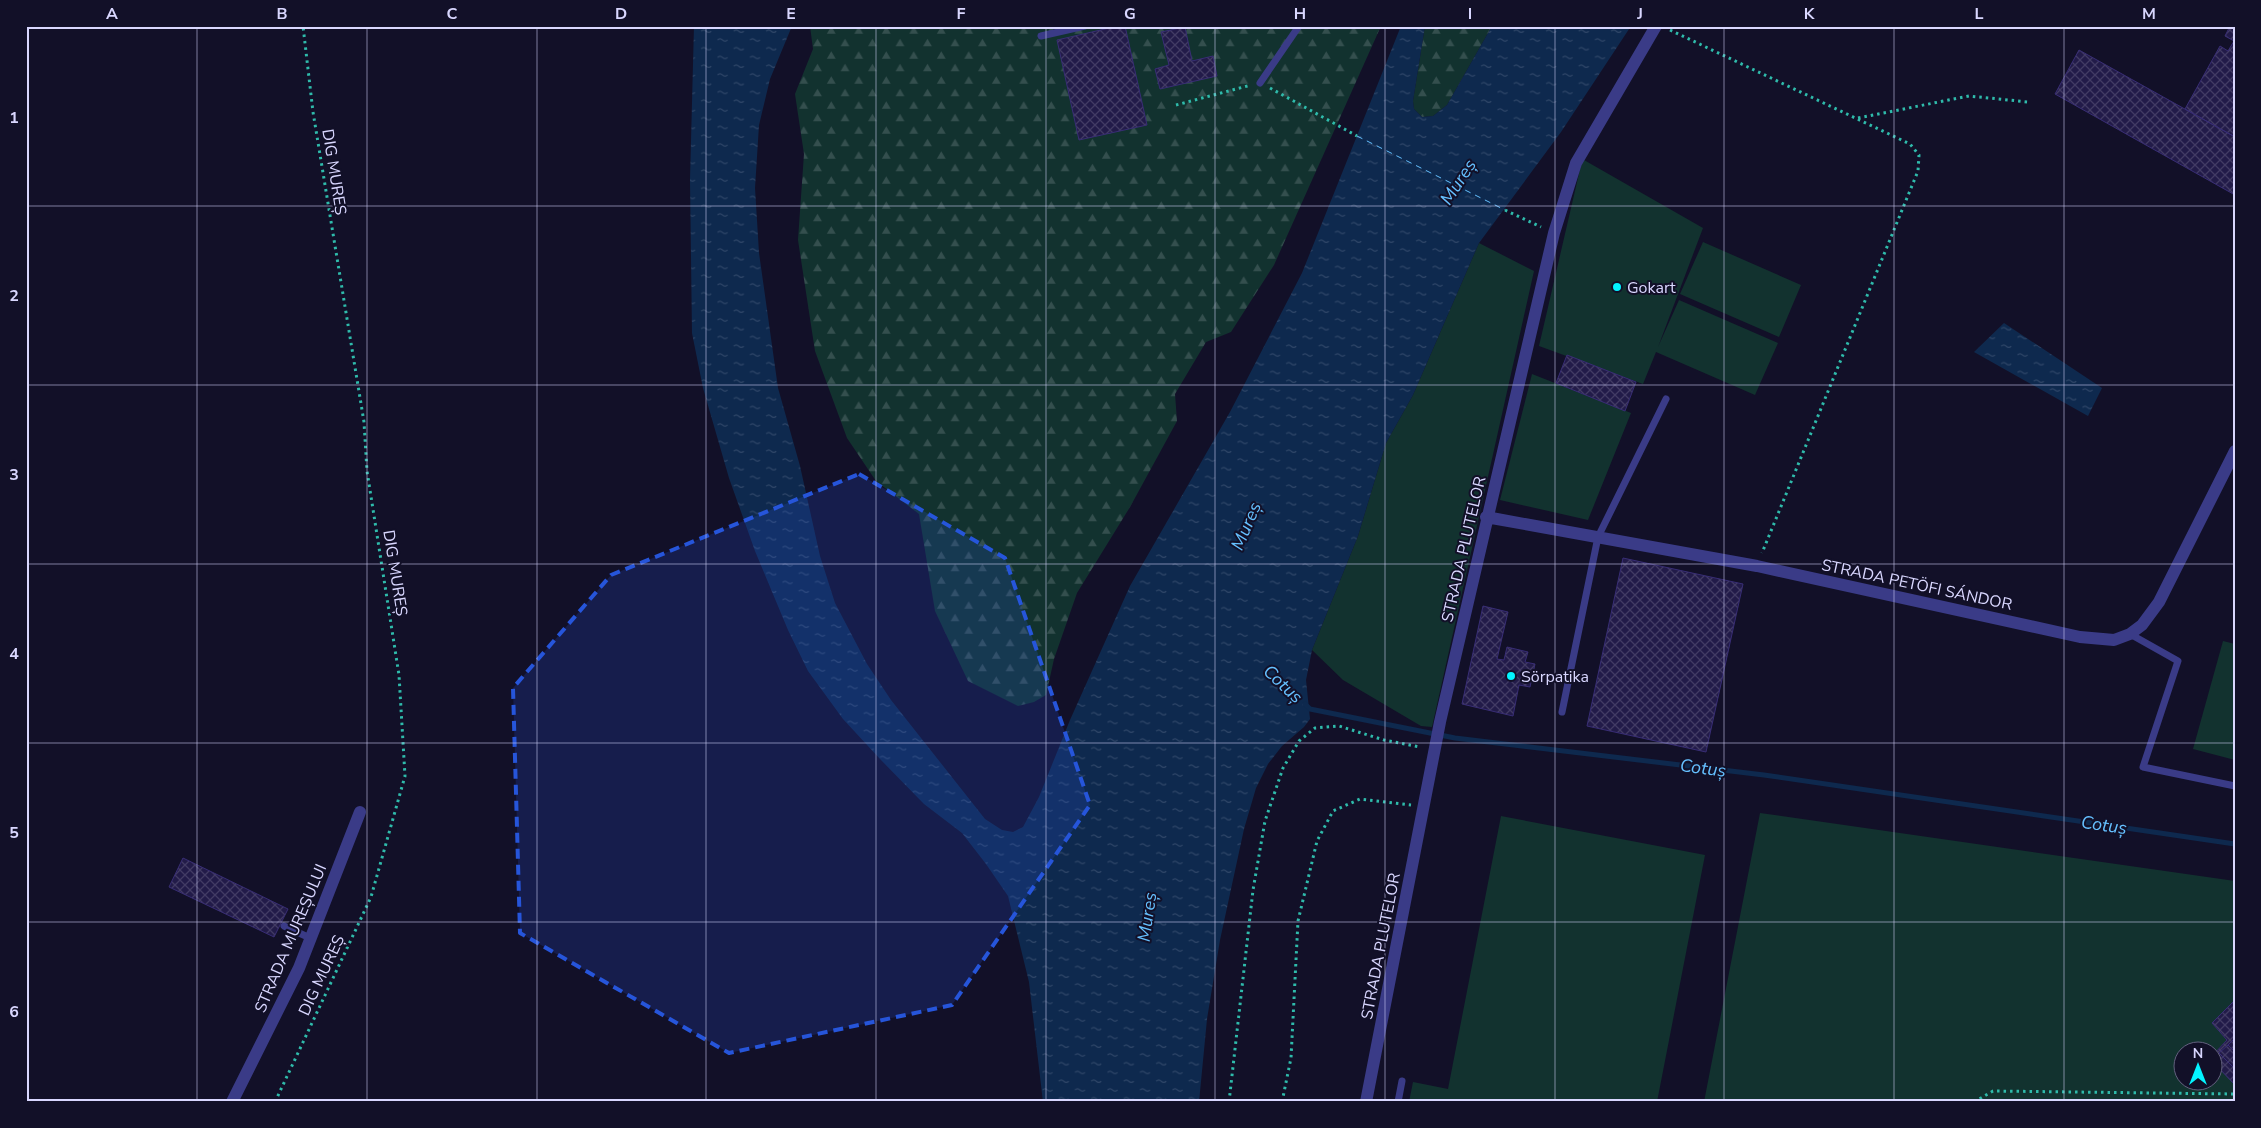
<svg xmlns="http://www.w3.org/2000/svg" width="2261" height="1128" font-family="'Nunito Sans',sans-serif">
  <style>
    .grass { fill: #12322f }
    .forest { fill: url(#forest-firs) }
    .water { fill: url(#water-ripples) }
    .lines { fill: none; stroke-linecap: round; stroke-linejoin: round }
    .stream { stroke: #0e294e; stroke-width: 5 }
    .ferry { stroke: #65c0ff; stroke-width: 1; stroke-dasharray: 6 5; stroke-linecap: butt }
    .building { fill: url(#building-cross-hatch); stroke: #382d75 }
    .path { stroke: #2fbbab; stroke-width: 3; stroke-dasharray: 2.5 4; stroke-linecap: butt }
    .service { stroke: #3a3b87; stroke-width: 7 }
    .minor { stroke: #3a3b87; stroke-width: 12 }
    .marked { fill: #2655da; fill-opacity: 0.2; stroke: #2655da; stroke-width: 4; stroke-dasharray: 10 6; stroke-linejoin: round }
    .grid { fill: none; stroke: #d9d7ff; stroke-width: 1; stroke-opacity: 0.55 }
    .poi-dot { fill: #03f3ff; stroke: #121028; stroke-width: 2 }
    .labels { text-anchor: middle; stroke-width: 4; stroke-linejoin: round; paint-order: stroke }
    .street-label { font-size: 16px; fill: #d9d7ff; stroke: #121028 }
    .poi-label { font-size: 16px; fill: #d9d7ff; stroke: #121028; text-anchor: start }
    .water-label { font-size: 18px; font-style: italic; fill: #65c0ff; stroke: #121028 }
    .neatline { fill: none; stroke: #d9d7ff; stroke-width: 2 }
    .grid-label { font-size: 16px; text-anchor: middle; font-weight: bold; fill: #d9d7ff }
  </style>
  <defs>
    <pattern id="forest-firs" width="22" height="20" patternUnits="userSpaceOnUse" patternTransform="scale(1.25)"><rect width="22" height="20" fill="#12322f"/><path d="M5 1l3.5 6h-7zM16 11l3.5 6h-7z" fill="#344f4e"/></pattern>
    <pattern id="water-ripples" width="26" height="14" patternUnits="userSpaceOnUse" patternTransform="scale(1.25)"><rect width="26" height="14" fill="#0e294e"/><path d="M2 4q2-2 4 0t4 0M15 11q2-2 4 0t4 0" fill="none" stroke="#304769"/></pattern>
    <pattern id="building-cross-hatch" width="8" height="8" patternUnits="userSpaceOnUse" patternTransform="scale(1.25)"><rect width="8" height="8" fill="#221b49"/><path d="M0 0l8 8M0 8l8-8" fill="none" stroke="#423b64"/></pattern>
  </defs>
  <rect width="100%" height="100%" fill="#121028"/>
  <path class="grass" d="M1584,160L1703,228L1658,347L1679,300L1778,343L1755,395L1656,352L1643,384L1539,346L1581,165Z
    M1703,242L1801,285L1779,337L1680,294Z
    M1479,243L1534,271L1432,727L1421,726L1343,680L1312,650L1358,536L1386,443L1413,395Z
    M1532,374L1631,413L1588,520L1500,500Z
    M2223,641L2235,644V760L2193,749Z
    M1760,813L2235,881V1000L2212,1023L2227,1040L2214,1054V1050H2184V1080H2214V1063L2235,1085V1102H1704Z
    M1501,816L1705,855L1657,1102H1409L1413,1082L1448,1089Z"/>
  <path class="forest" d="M810,26H1381L1274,265L1231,332L1206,342L1175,394L1177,421L1130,507L1077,593L1054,659L1046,695L1034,702L1018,706L968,681L935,611L919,514L876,481L847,438L815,351L798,240L804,154L795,94L813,49Z
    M1425,26H1492L1447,105L1433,116L1422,117L1414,109L1413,101Z"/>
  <path class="water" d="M694,26H792L770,79L759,125L755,188L759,253L778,388L800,466L820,556L835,603L867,664L891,700L985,819L1002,830L1013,832L1023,827L1039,797L1070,720L1130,586L1230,412L1302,273L1401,26H1425L1413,101L1414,109L1422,117L1433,116L1447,105L1492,26H1631L1561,132L1479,243L1413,395L1386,443L1358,536L1312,650L1306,680L1310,719L1304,727L1282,746L1268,764L1256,788L1244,829L1220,940L1207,1019L1199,1102H1043L1029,982L1008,896L986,864L962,833L924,804L880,759L843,719L808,671L788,630L755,551L729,478L703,388L692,333L690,180Z
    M2004,323L2102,388L2088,416L1974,352Z"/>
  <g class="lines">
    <path class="stream" d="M1305,704L1310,709L1455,738L1764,775L2235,844"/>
    <path class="ferry" d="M1357,136L1505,210"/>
  </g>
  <path class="building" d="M1118,26H1125L1147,125L1079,140L1057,40Z
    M2230,26H2235V137L2185,109L2220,46L2228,51L2234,41L2225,36Z
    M1185,27L1192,61L1213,56L1217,76L1160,89L1155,69L1169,65L1161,32Z
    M2079,50L2235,137V195L2055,94Z
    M1567,355L1636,382L1625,411L1556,383Z
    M1623,558L1743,584L1706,752L1587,726Z
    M1483,606L1508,612L1497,659L1504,660L1507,647L1528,652L1525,662L1535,664L1530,687L1519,685L1513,716L1462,704Z
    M183,858L288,909L274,937L169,887Z
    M2235,1000V1085L2214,1063V1054L2227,1040L2212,1023Z
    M2235,1038V1052L2228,1045Z
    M2228,1045L2235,1052V1069L2219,1053Z"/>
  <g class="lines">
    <path class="path" d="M1670,30L1910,144L1919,155L1918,171L1762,553
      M1270,88L1357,136
      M1176,105L1251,85
      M1858,118L1969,96L2028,102
      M1505,210L1541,227
      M275,1102L371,897L405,776L399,675L367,471L364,422L313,112L303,26
      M1229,1102L1253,890L1265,821L1283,768L1299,741L1315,728L1339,726L1384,740L1420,747
      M1282,1102L1291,1058L1298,921L1317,841L1333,811L1360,799L1411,805
      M1974,1102L1993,1091L2235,1094"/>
    <path class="service" d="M1041,36L1085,26
      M1260,83L1299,26
      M2130,634L2178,661L2143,767L2235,786
      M1562,712L1598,537L1666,399
      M284,926L310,938
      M1398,1102L1402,1081"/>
    <path class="minor" d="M1486,517L1757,566L2080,637L2114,640L2130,634L2142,625L2159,602L2235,451
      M232,1102L299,968L360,812
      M1366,1102L1440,722L1554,233L1576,163L1656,26"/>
  </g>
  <path class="marked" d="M859,474L1005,558L1090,805L952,1005L729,1053L520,933L513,688L611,575Z"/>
  <path class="grid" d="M197,26V1102M367,26V1102M537,26V1102M706,26V1102M876,26V1102M1046,26V1102M1215,26V1102M1385,26V1102M1555,26V1102M1724,26V1102M1894,26V1102M2064,26V1102M26,206H2235M26,385H2235M26,564H2235M26,743H2235M26,922H2235"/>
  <g class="poi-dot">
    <circle cx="1617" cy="287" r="5"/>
    <circle cx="1511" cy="676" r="5"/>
  </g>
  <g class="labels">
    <g class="street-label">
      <text transform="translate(335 172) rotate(81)" y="6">DIG MUREȘ</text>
      <text transform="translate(1463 549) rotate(-77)" y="6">STRADA PLUTELOR</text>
      <text transform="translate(396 573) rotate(81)" y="6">DIG MUREȘ</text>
      <text transform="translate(1917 584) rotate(12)" y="6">STRADA PETÖFI SÁNDOR</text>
      <text transform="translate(290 938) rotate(-67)" y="6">STRADA MUREȘULUI</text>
      <text transform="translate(1380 946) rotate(-79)" y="6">STRADA PLUTELOR</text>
      <text transform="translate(321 975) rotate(-65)" y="6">DIG MUREȘ</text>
    </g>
    <g class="poi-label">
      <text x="1627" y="293">Gokart</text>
      <text x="1521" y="682">Sörpatika</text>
    </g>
    <g class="water-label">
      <text transform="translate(1458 182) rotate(-57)" y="6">Mureș</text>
      <text transform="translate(1246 526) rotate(-67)" y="6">Mureș</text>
      <text transform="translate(1283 684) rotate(43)" y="6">Cotuș</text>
      <text transform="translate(1703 768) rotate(7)" y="6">Cotuș</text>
      <text transform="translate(2104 825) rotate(8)" y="6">Cotuș</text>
      <text transform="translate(1147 917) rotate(-82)" y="6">Mureș</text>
    </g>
  </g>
  <rect width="2261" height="1128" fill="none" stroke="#121028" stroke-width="55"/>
  <g transform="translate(2198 1066)"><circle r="24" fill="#121028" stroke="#62607e"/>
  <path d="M0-4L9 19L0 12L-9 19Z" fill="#03f3ff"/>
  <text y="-8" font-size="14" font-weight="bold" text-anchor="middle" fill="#d9d7ff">N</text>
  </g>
  <rect x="28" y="28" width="2206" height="1072" class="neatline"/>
  <g class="grid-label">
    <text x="112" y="19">A</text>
    <text x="282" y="19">B</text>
    <text x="452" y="19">C</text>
    <text x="621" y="19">D</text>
    <text x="791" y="19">E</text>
    <text x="961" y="19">F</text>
    <text x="1130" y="19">G</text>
    <text x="1300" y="19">H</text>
    <text x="1470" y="19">I</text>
    <text x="1640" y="19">J</text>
    <text x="1809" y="19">K</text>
    <text x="1979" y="19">L</text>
    <text x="2149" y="19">M</text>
    <text x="14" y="123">1</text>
    <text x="14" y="301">2</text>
    <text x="14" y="480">3</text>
    <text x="14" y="659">4</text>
    <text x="14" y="838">5</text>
    <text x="14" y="1017">6</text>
  </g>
</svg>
